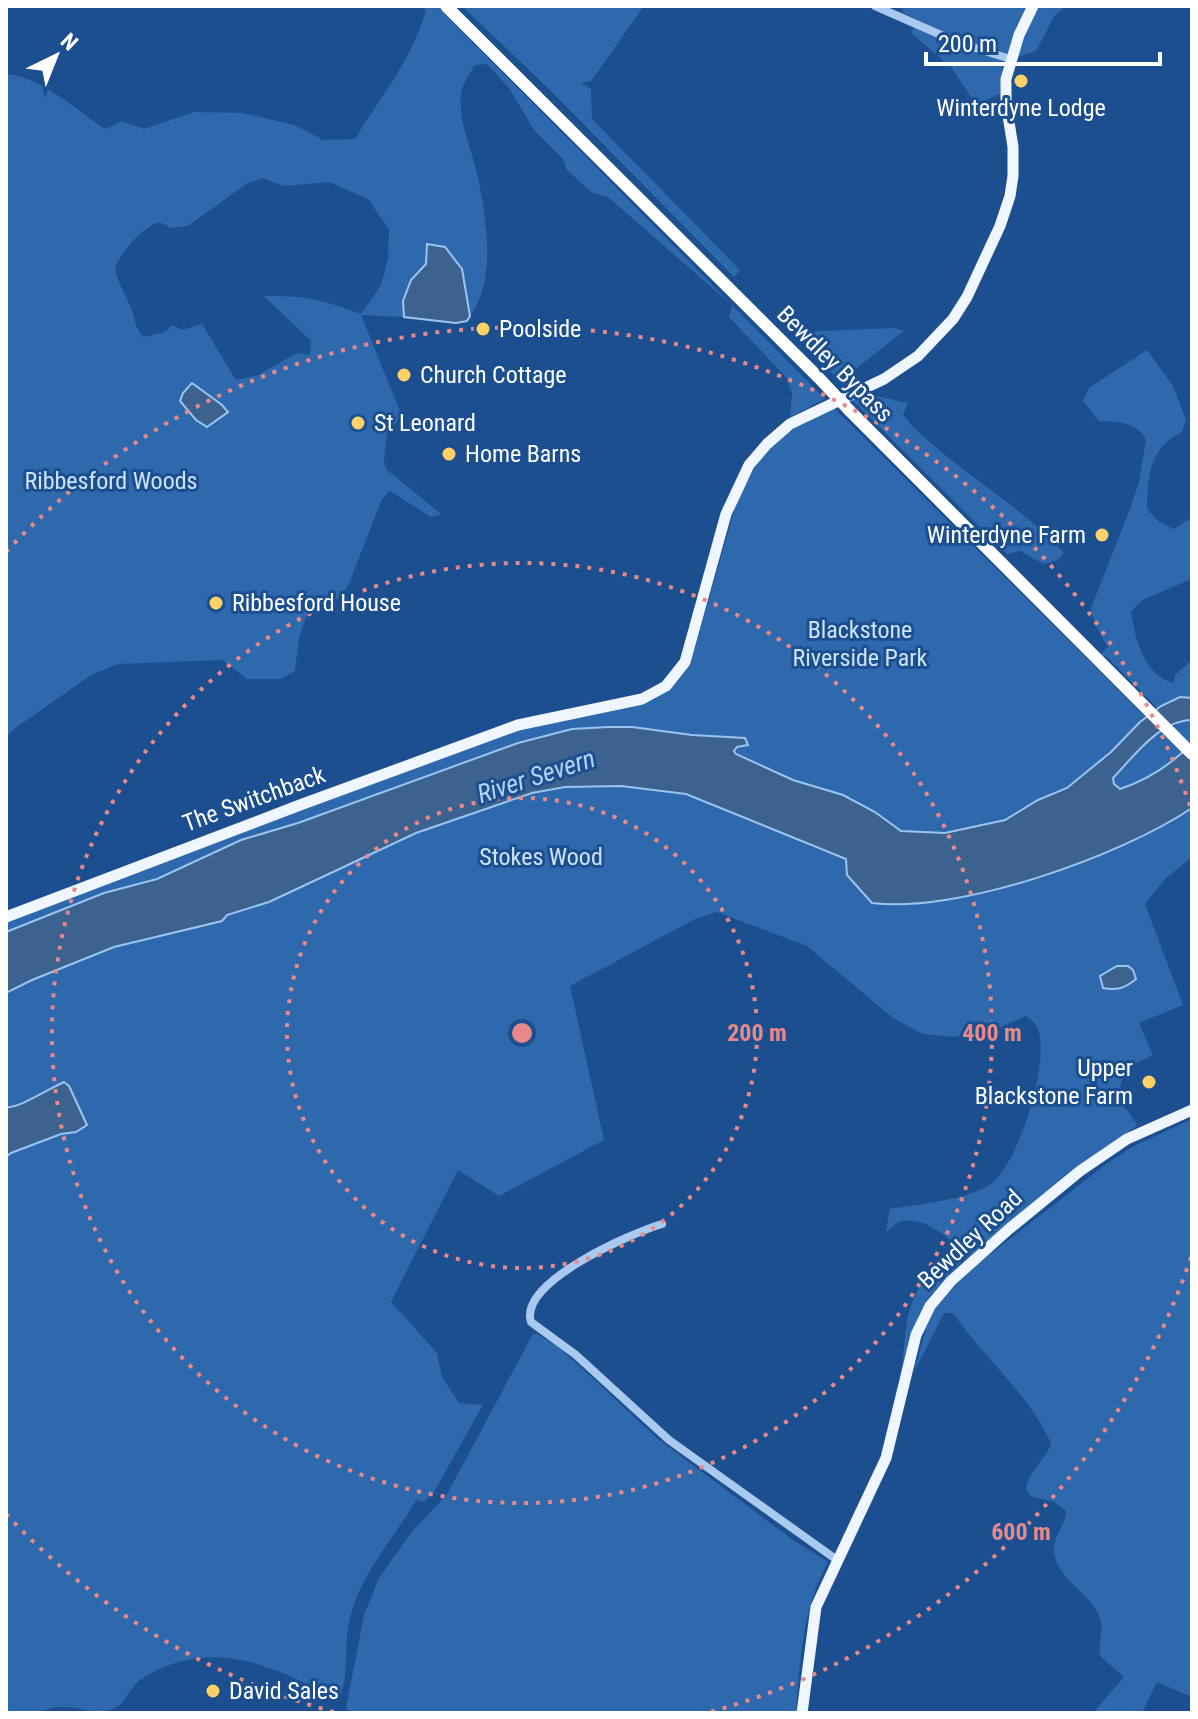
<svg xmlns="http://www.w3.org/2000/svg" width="1198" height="1719" font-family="'Roboto Condensed',sans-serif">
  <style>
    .green { fill: #2e69ad; fill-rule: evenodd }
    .water { fill: #3c6290; stroke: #9cc4f0; stroke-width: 2 }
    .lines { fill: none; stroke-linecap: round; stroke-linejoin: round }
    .minor { stroke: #a9c9ee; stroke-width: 8 }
    .major { stroke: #f0f6ff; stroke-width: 11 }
    .highway { stroke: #fff; stroke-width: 12 }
    .highway-bridge { stroke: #fff; stroke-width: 12 }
    .ring { fill: none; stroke: #e88989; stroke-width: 4; stroke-dasharray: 4 8 }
    .poi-dot { fill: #ffd166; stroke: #1b4f8f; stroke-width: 3 }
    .labels { text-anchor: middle; stroke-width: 6; stroke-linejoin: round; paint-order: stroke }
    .poi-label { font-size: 24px; fill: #fff; stroke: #1b4f8f; text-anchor: start }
    .street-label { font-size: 24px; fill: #fff; stroke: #1b4f8f }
    .park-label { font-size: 24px; fill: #cfe3fa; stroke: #1b4f8f }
    .water-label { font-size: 26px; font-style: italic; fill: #b5d3f5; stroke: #1b4f8f }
    .centre { fill: #e88989; stroke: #1b4f8f; stroke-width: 4 }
    .ring-label { font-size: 24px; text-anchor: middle; font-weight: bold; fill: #e88989; stroke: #1b4f8f; stroke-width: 6; stroke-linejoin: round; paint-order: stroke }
  </style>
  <rect width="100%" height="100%" fill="#1b4f8f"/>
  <path class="green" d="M423,6H437L825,399L790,417L792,393L786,377L729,317L732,305L609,198L591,192L566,169L564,160L534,130L509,88L487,64L475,65C470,73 463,83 461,93C458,122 472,150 478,177C486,218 497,280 470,316L462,269L450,253L427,248L426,264C414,284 399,288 404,317L361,315L402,416L387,433L384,462L386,469L441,514L431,517L390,491L382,499L348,586C337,604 323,607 306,617L299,637L295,671L280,679H247L222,660L118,664L91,675L14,729L6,737V74C42,77 76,110 105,129L121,121L144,129L194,112L243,113L294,125L323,140L355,139C383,93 409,64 426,11ZM263,178L283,186L329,182L368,199L389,230L388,259L381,285L361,314C325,300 303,295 264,296L311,341L310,353L308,355L297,353L258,375L236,380L202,324L182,330L173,325L164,332L144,337C134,328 136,320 131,308C125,293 117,283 115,266C127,247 138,231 159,222L171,228L188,226L246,184Z
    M462,6H644L591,81L581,83L591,89L592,119L740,270L734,277L549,89Z
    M903,6H1029L1010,54L1006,56L952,36L903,13Z
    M1037,6H1066L1054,16L1036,51L1017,57L1024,30Z
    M914,27L1003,61L1000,94L976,104L951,67L911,33Z
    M895,328L904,331L853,371V383L845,390L800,332Z
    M1147,350L1173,386L1186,420L1182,432C1149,448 1148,475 1147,509L1159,522L1174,529L1192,517V579L1142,600L1131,612C1135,639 1145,677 1174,683L1175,675L1192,660V698L1180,697L1158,709L1106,656L1103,657L1100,655L1108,647L1095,625L1091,608L1130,509L1139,482L1146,439C1135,421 1118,422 1099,421L1083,401L1089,388Z
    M862,393L908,403L903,414C912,428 925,438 938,449C979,484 1028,513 1064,553L1058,560L1044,564L1020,551L1007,554L852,400Z
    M833,407L1147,718L1088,772L1067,788L1038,800L1005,820L945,833L901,831L875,812L820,787L793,780L736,754L733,751L745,738L692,735L632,727H608L572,729L518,743L298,823L241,840L157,879L104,893L6,932V923L19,916L511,731L655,699L685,669L694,651L738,498L760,459L776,443L793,429Z
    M1185,720H1192V743C1172,764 1147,780 1120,789L1114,784L1113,778L1154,736Z
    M620,786L686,794L793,836L812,847L846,859L909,905C1002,891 1114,861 1192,808V857L1165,879L1145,904L1183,1005L1139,1023L1153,1055L1126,1068C1121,1082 1115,1096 1126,1109C1131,1116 1134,1118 1137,1126L1068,1173L960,1264L929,1297L920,1312L902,1372C905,1340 904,1306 925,1279C934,1267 951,1260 957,1248C947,1234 921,1217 903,1221C897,1222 891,1228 886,1232L890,1209C917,1204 969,1200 991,1184C1019,1162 1050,1064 1038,1029C1036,1023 1031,1020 1026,1016L999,1028L954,1037L923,1034L893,1018L807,946L717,912L695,919L570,986L604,1140L499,1196L458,1170L391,1302L437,1353L442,1377L459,1403L483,1405L435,1490L424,1502L416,1500C392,1542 363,1569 350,1618C343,1644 350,1671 340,1697L337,1700C274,1665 208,1635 140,1680C128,1689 127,1705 110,1710C95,1714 77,1707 61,1707C50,1708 41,1711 31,1713C23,1714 14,1713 6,1713V1157L11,1153L61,1134L77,1132L87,1125L67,1082C48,1085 22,1110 6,1107V993L32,980L114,947L222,921L227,915L269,902L416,833L532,793L566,787Z
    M1192,1119V1697L1157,1682L1142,1713H1093L1124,1677L1100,1656C1098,1644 1104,1630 1100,1618C1091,1592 1058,1582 1054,1552C1052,1536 1066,1526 1066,1511L1054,1502L1031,1496L1026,1488C1029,1469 1046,1461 1051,1443C1028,1393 984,1358 953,1313H944L914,1372L928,1321L937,1304L975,1266L1105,1165L1132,1147Z
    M533,1334H537L557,1346L586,1372L659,1440L793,1540L828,1562C802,1610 800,1660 796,1713H351L346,1708L364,1615L379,1578L413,1530L446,1496Z"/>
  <path class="water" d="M427,244L445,247L462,269L470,316L467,321L456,323L404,317L403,301L411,280L426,264Z
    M192,383L222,405L228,412L207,427L196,420L180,401L183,393Z
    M1180,697L1192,698V720C1160,720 1133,757 1113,778L1114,784L1120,789C1147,780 1172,764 1192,743V808C1121,856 958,914 872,903L847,875L846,859L686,794L621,786L565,787L532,793L416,833L269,902L227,915L222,921L114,947L32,980L6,993V932L104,893L157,879L241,840L298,823L518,743L572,729L608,727H632L692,735L745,738L748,745L737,747L734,751L736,754L793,780L843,795L875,812L901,831L945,833L1005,820L1038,800L1067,788L1111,752L1140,722L1161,706Z
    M1117,966H1128L1133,970L1136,979C1125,988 1117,991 1103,988L1100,976Z
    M64,1082L69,1086L87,1125L76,1132L61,1134L11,1153L6,1157V1107C18,1109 50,1088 64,1082Z"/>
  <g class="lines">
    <path class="minor" d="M875,6L957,42L1010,59
      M662,1224C632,1233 518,1282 531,1322L576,1355L669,1440L837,1560"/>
    <path class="major" d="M6,917L300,805L518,725L642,699L666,686L685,662L726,514L749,465L767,444L790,424L884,379L918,356L953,319L967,297L1000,226L1010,196L1013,176V147L1006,103V79L1019,35L1033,6
      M802,1713L816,1607L886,1458L916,1335L930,1306L951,1281L1009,1229L1080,1171L1127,1139L1192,1110"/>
    <path class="highway" d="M446,6L818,377
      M849,410L1192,754"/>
    <path class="highway-bridge" d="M818,377L849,410"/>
  </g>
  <g class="ring">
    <circle cx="522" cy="1033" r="235"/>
    <circle cx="522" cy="1033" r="470"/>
    <path d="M1191 1257A705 705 0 0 1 710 1712M334 1712A705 705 0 0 1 6 1514M6 552A705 705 0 0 1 1191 809"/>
  </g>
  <g class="poi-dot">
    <circle cx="1021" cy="81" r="8"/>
    <circle cx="483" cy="329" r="8"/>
    <circle cx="404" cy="375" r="8"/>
    <circle cx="358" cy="423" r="8"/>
    <circle cx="449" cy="454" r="8"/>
    <circle cx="1102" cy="535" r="8"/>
    <circle cx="216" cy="603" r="8"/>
    <circle cx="1149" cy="1082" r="8"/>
    <circle cx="213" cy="1691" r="8"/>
  </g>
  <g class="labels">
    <g class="poi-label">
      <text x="1021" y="116" text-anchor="middle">Winterdyne Lodge</text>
      <text x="499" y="337">Poolside</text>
      <text x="420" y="383">Church Cottage</text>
      <text x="374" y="431">St Leonard</text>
      <text x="465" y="462">Home Barns</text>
      <text x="1086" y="543" text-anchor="end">Winterdyne Farm</text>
      <text x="232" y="611">Ribbesford House</text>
      <text x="1133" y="1076" text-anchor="end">Upper<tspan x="1133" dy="28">Blackstone Farm</tspan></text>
      <text x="229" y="1699">David Sales</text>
    </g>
    <g class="street-label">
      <text transform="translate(835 364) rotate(45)" y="8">Bewdley Bypass</text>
      <text transform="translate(254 799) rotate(-20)" y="8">The Switchback</text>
      <text transform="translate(970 1239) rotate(-43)" y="8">Bewdley Road</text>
    </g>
    <g class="park-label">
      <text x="111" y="489">Ribbesford Woods</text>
      <text x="860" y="638">Blackstone<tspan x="860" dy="28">Riverside Park</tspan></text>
      <text x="541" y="865">Stokes Wood</text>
    </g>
    <g class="water-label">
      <text transform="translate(536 776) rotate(-18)" y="9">River Severn</text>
    </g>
  </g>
  <circle cx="522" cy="1033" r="12" class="centre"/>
  <g class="ring-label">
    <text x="757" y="1041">200 m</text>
    <text x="992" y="1041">400 m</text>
    <text x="1021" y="1540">600 m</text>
  </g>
  <rect width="1198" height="1719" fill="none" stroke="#ffffff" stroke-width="16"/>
  <g transform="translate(56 56) rotate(43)" stroke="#1b4f8f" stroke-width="6" paint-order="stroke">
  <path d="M0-6L14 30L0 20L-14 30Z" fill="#ffffff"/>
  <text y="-12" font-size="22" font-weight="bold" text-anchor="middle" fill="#ffffff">N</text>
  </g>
  <path d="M926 52v12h234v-12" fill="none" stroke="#ffffff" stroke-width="4"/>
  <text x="938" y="52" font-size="24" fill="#ffffff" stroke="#1b4f8f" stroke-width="6" paint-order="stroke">200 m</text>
</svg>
